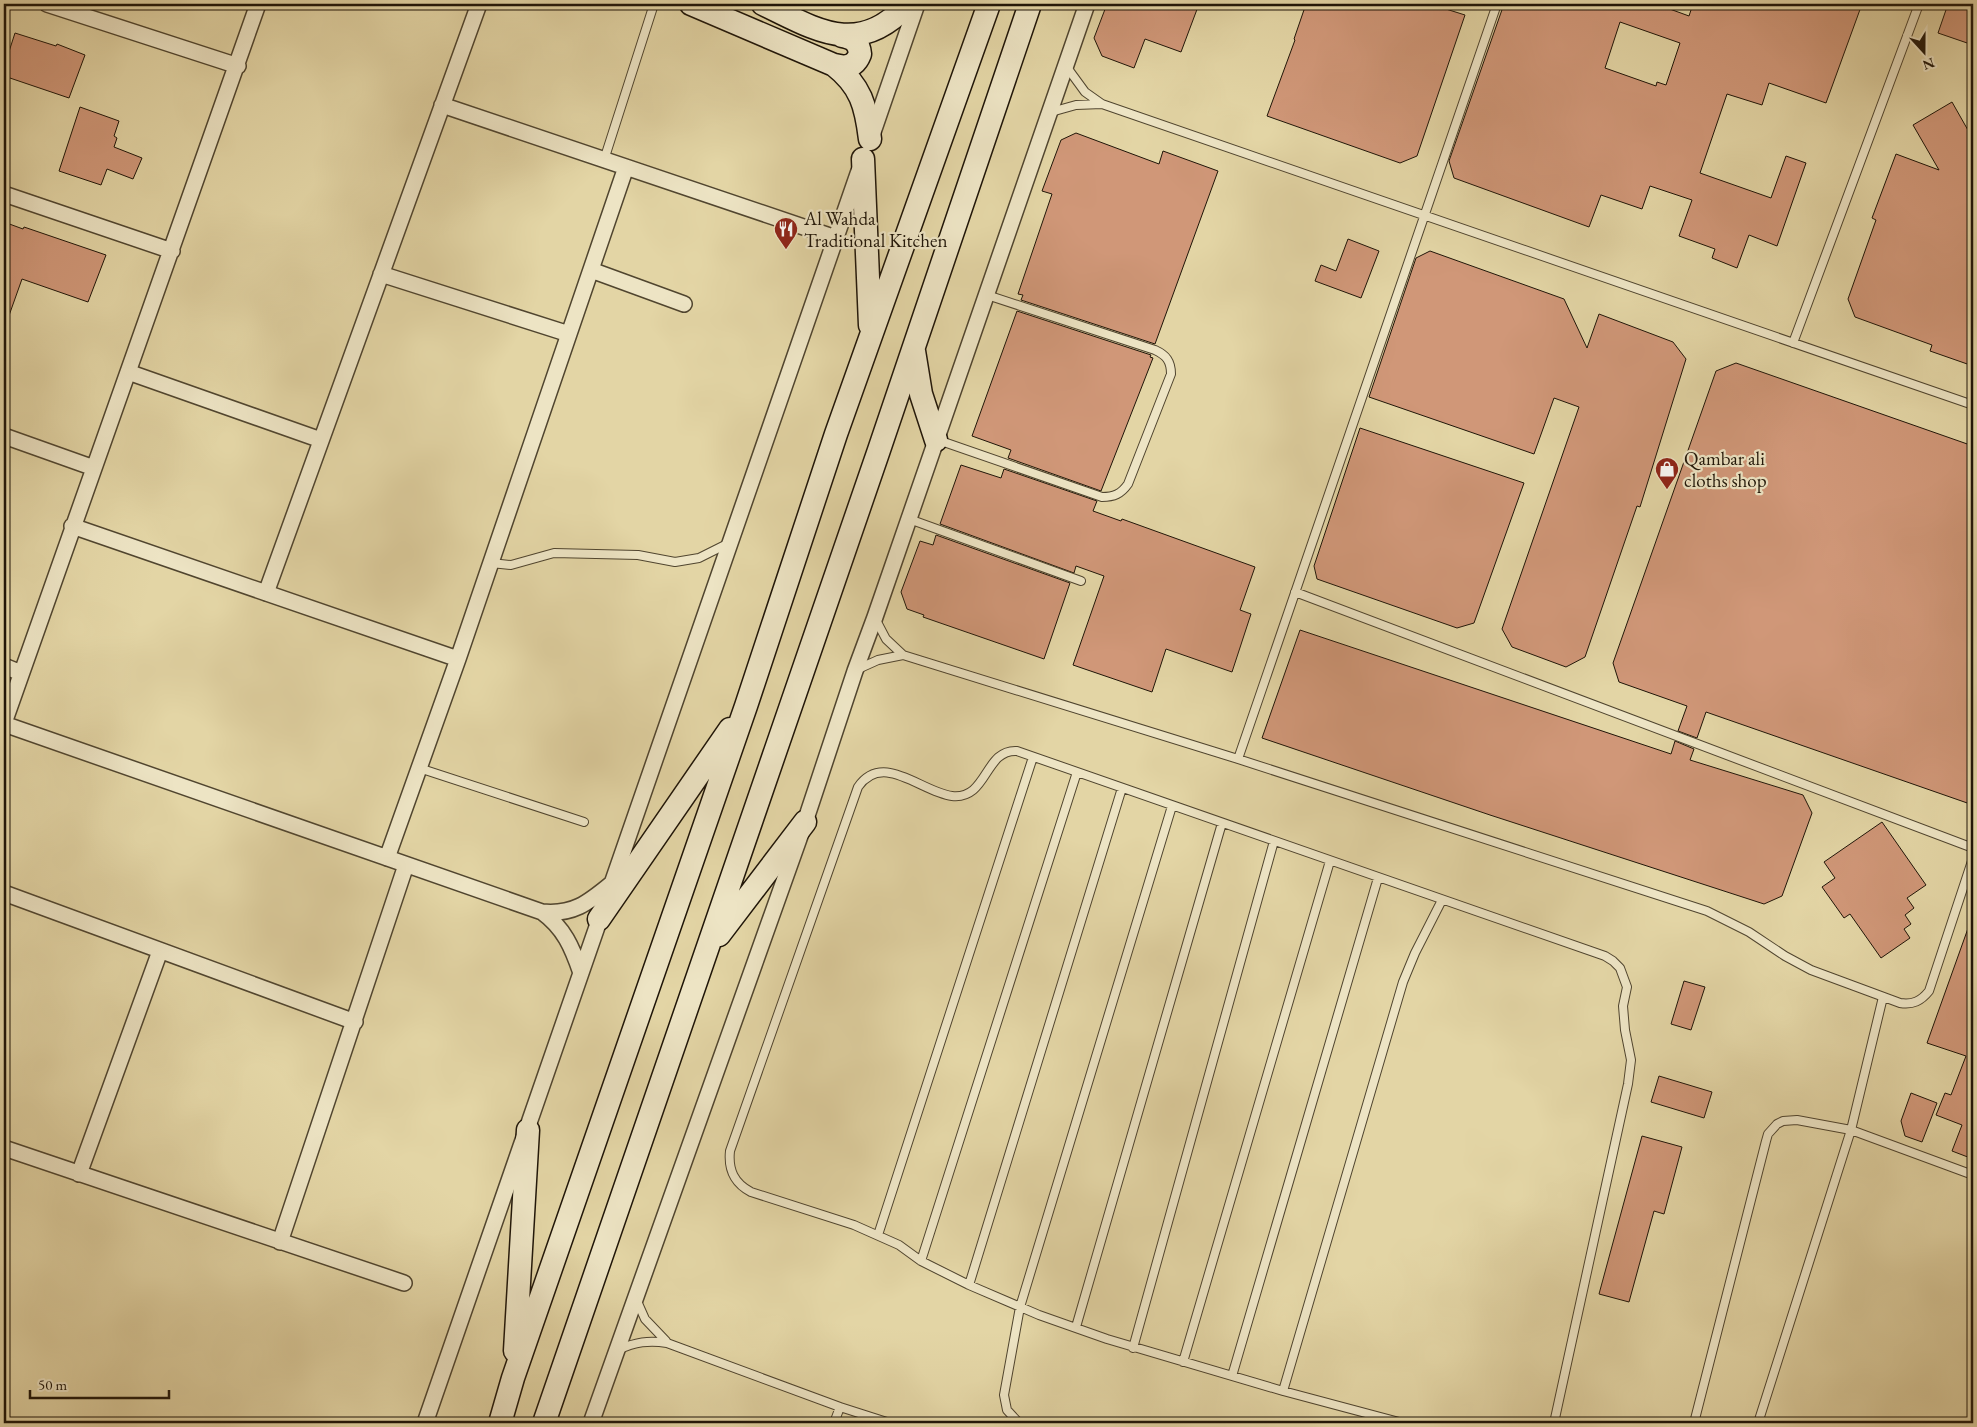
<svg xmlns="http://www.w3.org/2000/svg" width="1977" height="1427" font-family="'EB Garamond',serif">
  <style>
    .building { fill: #d09778; stroke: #1f1508; fill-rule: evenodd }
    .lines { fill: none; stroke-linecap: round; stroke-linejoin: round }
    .lane-casing { stroke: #50452f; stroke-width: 10 }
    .street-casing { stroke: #50452f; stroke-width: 18 }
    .secondary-casing { stroke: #1f1508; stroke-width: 25 }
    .lane { stroke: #ede4c4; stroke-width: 8 }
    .street { stroke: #ede4c4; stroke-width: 15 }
    .secondary { stroke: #ede4c4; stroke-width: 22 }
    .labels { text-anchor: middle; stroke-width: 4.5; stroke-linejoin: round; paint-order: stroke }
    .poi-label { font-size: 19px; fill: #1f1508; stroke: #ede4c4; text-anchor: start }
  </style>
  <rect width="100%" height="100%" fill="#e3d5a5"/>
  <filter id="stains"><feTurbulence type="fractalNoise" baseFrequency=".004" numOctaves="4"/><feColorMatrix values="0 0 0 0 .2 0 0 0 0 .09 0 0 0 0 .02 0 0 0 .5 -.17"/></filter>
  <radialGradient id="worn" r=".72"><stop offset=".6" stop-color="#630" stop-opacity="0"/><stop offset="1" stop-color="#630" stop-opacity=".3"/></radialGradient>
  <path class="building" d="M1107,4H1199L1181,52L1145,39L1134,68L1102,56L1094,38Z
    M1306,4H1430L1465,15L1417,156L1400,163L1267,116L1295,40L1294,39Z
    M1504,4H1656L1689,16L1693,4H1862L1826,103L1769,83L1762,105L1727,94L1700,173L1771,198L1786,156L1806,163L1777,246L1749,235L1737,268L1712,258L1715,249L1679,236L1692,200L1650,186L1642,209L1601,195L1589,227L1454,178L1449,161ZM1620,22L1680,43L1666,85L1657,82L1656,86L1605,68Z
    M1948,4H1973V45L1938,33Z
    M15,33L56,46L57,44L85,55L69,98L4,76V67Z
    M1952,102L1973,139V366L1930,351L1932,345L1855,317L1848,299L1876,220L1872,218L1896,154L1939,170L1913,125Z
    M80,107L119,121L114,136L117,138L114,147L142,158L133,179L107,169L101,185L59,171Z
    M1076,133L1159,164L1163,151L1218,171L1155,344L1021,300L1023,295L1018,294L1052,194L1042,191L1061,140Z
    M4,222L23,229L24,227L106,255L88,302L22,279L6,324H4Z
    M1348,239L1379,251L1361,298L1315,281L1321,265L1336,271Z
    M1430,251L1564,299L1587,348L1599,314L1673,342L1686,359L1640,507L1637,506L1585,657L1566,667L1512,647L1502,629L1579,407L1554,398L1534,454L1369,397L1416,258Z
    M1017,311L1151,355L1150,357L1153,358L1101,491L1008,458L1011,450L972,436Z
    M1736,363L1973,446V805L1706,712L1697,738L1678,731L1687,706L1619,682L1613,663L1716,371Z
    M1360,428L1524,483L1474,623L1457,628L1317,579L1314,566Z
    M961,465L1001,478L1004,469L1097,501L1093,511L1121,521L1122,519L1255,567L1240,610L1251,614L1232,672L1166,649L1152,692L1073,665L1104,576L1076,566L1074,573L940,524Z
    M936,535L1070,583L1044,659L923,617L924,615L907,609L901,592L920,541L933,545Z
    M1300,630L1671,754L1675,741L1694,749L1690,760L1803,795L1812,813L1782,896L1764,904L1490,815L1262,738Z
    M1882,822L1926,885L1907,898L1914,908L1905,915L1911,924L1904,929L1910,938L1881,958L1850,914L1844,918L1822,887L1835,878L1824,862Z
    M1971,920H1973V1159L1952,1151L1962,1125L1936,1115L1945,1093L1951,1095L1966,1056L1927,1043Z
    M1684,981L1705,987L1691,1030L1671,1024Z
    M1659,1076L1712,1092L1704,1118L1651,1102Z
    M1911,1093L1937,1103L1922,1142L1905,1136L1901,1121Z
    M1642,1136L1682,1147L1664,1214L1654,1211L1629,1302L1599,1294Z"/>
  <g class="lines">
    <g class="lane-casing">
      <path id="lane" d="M1066,66L1085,92L1102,104L1973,405
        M1051,112L1076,105L1102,104
        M604,160L654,4
        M1793,343L1919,4
        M938,440L1102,497C1114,497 1121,494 1128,484L1171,374C1171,361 1166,355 1155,350L987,295
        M909,519L1081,581
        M491,563L511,565L554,553L638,555L675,562L699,558L727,544
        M1295,592L1973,848
        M876,620L886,639L903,655L1238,759L1707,911L1749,932L1785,956L1811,970L1900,1003C1913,1005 1921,1001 1929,991L1973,858
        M858,669L878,660L903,655
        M1238,759L1497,4
        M419,768L584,822
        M878,1235L1033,757
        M921,1261L1077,772
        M969,1285L1122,788
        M637,1301L645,1319L666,1341
        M1076,1327L1222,823
        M1133,1348L1274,841
        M618,1350C635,1342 649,1340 667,1343L840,1407L890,1423
        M1183,1362L1330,861
        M1232,1376L1378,878
        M1283,1391L1403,982L1415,953L1442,900
        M834,1423L840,1407
        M1019,1423L1007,1410L1004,1395L1020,1307L1172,806
        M1403,1423L1283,1391L1107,1339L1039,1315L969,1285L921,1261L899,1245L854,1225L751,1192C734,1183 728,1170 730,1151L858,787C883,751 921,792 952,796C988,800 984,749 1017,751L1605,956L1613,961L1620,968L1627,987L1623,1006L1625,1030L1631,1060L1628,1084L1554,1423
        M1694,1423L1766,1141L1768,1134L1777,1124L1783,1121L1797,1120L1851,1130L1973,1175
        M1758,1423L1851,1130L1883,997"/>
    </g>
    <g class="street-casing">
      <path id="street" d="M47,4L238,66
        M442,105L836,238
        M872,135L917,4
        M4,194L172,251
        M591,270L684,304
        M381,274L569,334
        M128,372L321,440
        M4,436L94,468
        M72,526L458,659
        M266,593L479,4
        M4,666L21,673
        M4,723L258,4
        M4,724L542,912C573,915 588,903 611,884
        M387,858L458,659L626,167
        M4,893L355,1022
        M542,912C564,928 572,947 581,973
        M4,1148L404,1283
        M79,1174L160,951
        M280,1242L406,865
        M425,1423L859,171
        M591,1423L805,822L855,671L875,617L1087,4"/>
    </g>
    <g class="secondary-casing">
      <path id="secondary" d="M691,4L834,65C861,86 866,106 870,139
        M763,4C817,30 858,58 908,4
        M834,65C846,68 855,67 860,54C859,42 853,38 842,36
        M863,159L870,325
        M914,351L921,394L936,440
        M599,919L730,729
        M719,935L805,822
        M515,1351L528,1130
        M500,1423L513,1378L746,706L836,434L989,4
        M544,1423L879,450L1030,4"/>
    </g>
    <use href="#lane" class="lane"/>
    <use href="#street" class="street"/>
    <use href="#secondary" class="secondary"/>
  </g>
  <defs>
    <g id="restaurant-pin" transform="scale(1.25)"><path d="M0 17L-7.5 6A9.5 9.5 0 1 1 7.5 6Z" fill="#8f2418" stroke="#ede4c4"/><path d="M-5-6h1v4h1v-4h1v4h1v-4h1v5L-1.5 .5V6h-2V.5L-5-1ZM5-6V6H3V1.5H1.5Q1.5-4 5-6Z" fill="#fff"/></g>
    <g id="shop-pin" transform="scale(1.25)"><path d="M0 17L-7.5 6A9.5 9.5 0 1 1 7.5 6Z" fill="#8f2418" stroke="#ede4c4"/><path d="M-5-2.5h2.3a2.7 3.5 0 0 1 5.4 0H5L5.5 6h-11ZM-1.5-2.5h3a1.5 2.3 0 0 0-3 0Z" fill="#fff"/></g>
  </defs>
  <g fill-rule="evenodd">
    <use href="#restaurant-pin" x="786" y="229"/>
    <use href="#shop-pin" x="1667" y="469"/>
  </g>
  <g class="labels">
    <g class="poi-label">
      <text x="804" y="225">Al Wahda<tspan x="804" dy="22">Traditional Kitchen</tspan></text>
      <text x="1684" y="465">Qambar ali<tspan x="1684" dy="22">cloths shop</tspan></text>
    </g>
  </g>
  <rect width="1977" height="1427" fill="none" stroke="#e3d5a5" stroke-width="20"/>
  <rect x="5" y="5" width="1967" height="1417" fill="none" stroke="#1f1508" stroke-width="2.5"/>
  <rect x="10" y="10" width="1957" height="1407" fill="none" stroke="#1f1508"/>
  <g transform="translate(1924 52) rotate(159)" stroke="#ede4c4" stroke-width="4" paint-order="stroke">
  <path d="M0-4L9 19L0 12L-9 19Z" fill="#1f1508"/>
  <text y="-8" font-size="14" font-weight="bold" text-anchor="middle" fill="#1f1508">N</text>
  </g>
  <path d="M30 1390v8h139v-8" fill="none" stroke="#1f1508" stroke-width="2.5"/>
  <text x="38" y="1390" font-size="15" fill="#1f1508" stroke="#ede4c4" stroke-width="4" paint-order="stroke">50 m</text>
  <rect width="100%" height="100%" filter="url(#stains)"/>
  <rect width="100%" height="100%" fill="url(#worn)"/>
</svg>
